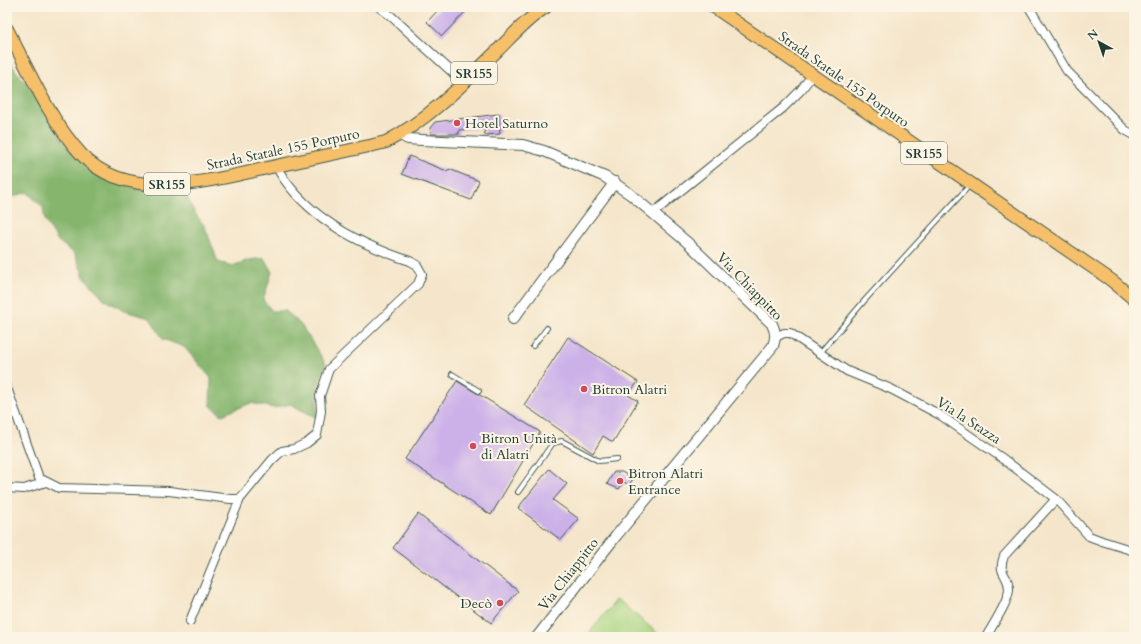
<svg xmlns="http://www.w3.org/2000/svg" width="1141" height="644" font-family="Cardo,serif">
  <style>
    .green { fill: #a9d480; stroke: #64885a }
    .forest { fill: #86b66e; stroke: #527a51 }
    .building { fill: #ccb1e9 }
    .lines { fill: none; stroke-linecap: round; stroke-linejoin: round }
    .service-casing { stroke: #3f564b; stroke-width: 6 }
    .minor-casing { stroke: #3f564b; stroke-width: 10 }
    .tertiary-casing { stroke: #3f564b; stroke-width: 12 }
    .primary-casing { stroke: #3f564b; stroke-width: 14 }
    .service { stroke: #fff; stroke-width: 4 }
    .minor { stroke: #fff; stroke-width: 8 }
    .tertiary { stroke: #fff; stroke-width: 10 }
    .primary { stroke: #f6c06b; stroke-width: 12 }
    .poi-dot { fill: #d1495b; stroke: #fcf5e5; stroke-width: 1.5 }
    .labels { text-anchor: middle; stroke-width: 4; stroke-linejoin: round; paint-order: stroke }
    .shield { fill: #fcf5e5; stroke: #617469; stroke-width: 1 }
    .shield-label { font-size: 13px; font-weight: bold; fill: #1f3d34 }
    .street-label { font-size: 14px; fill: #1f3d34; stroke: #fcf5e5 }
    .poi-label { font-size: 14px; fill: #1f3d34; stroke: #fcf5e5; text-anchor: start }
  </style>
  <rect width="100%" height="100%" fill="#fcf5e5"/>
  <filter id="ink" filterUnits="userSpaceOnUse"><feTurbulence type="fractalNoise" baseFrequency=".025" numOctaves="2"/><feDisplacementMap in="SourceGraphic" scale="8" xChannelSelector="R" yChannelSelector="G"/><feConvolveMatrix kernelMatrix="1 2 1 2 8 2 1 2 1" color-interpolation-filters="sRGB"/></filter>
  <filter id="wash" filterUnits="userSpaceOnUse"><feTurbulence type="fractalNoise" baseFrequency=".012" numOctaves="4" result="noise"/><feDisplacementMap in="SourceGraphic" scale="16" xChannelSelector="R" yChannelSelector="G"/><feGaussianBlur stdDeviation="0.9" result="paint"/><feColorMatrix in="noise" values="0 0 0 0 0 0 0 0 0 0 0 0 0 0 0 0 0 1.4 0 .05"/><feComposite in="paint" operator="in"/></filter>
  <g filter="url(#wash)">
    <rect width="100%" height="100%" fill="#f5e6cb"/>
    <path class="green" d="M617,599L662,637H586Z"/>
    <path class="forest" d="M7,59L27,85L62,139L104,176L134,188L160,190L187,196L194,212L205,227L218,262L232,266L249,260L264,258L272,272L263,300L272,311H286L301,325L326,364L317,387V418L290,404L274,408L251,403L222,415L210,405L211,378L184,347L163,339L150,318L124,311L105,300L84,277L75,254L58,241L45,221L43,207L27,192L7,199Z"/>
    <g id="blocks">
      <path class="building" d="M441,7H470L442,36L427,22Z
        M499,114L500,134L485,135L484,128L459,130V134H431L430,128L435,122Z
        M409,156L447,171L449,169L479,181L471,200L402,174Z
        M568,337L638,382L628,395L638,401L613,442L603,436L593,453L524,405Z
        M457,381L540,432L491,515L405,459Z
        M549,469L567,484L553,500L579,519L561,540L518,508Z
        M614,472H622L633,479L629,485L624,482L619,489L607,484Z
        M418,514L518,591L491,623L393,548Z"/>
    </g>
  </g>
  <g filter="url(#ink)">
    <use href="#blocks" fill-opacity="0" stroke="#3f564b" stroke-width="1"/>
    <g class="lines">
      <g class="service-casing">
        <path id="service" d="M533,346L547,328
          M820,353L865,300L970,185
          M452,374L479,391
          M518,492L553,443L562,441L599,461L617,459"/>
      </g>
      <g class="minor-casing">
        <path id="minor" d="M379,7L391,16L464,83
          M1029,7L1067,71L1125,130L1134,135
          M653,213L783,108L801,90L813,74
          M776,337L784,333H790L847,371L891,389L940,415L1002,458L1056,499L1089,536L1102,541L1134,551
          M7,388L39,478L59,488L169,491L230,499H240L272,460L282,451L294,449L307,443L317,435L321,411L320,396L329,369L418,284L422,274L417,265L410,261C358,244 303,215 276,166
          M7,488L24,489L46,482
          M190,621L240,499
          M986,637C992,626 1010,600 1009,588C1008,573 997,575 1004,556L1056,499"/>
      </g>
      <g class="tertiary-casing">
        <path id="tertiary" d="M400,135L408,139L422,140L523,145L544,151L605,177L630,194L688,243L772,324C776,333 776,337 773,346L616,536L537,637
          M513,319L615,182"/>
      </g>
      <g class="primary-casing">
        <path id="primary" d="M714,7L1111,280L1134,299
          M7,29C29,71 49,119 81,154C129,206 217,179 276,166C313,158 349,151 386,142C428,120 464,83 498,50C513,35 528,18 546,7"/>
      </g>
      <use href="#service" class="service"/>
      <use href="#minor" class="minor"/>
      <use href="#tertiary" class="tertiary"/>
      <use href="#primary" class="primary"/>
    </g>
  </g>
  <g class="poi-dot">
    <circle cx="457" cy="123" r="4"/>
    <circle cx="584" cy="389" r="4"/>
    <circle cx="473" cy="446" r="4"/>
    <circle cx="620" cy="481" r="4"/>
    <circle cx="500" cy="603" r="4"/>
  </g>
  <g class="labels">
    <g class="shield">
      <rect x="451" y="62" width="46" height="22" rx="3"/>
      <rect x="901" y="142" width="46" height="22" rx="3"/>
      <rect x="144" y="173" width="46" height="22" rx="3"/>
    </g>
    <g class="shield-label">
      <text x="474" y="78">SR155</text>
      <text x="924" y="158">SR155</text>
      <text x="167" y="189">SR155</text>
    </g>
    <g class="street-label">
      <text transform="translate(844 79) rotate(35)" y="5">Strada Statale 155 Porpuro</text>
      <text transform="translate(283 149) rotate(-12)" y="5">Strada Statale 155 Porpuro</text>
      <text transform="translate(750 286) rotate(46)" y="5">Via Chiappitto</text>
      <text transform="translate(969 420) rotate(33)" y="5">Via la Stazza</text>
      <text transform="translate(568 574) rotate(-52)" y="5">Via Chiappitto</text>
    </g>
    <g class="poi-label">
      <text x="465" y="128">Hotel Saturno</text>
      <text x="592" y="394">Bitron Alatri</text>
      <text x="481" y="443">Bitron Unità<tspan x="481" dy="16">di Alatri</tspan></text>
      <text x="628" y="478">Bitron Alatri<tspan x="628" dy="16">Entrance</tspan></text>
      <text x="492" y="608" text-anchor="end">Decò</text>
    </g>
  </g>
  <rect width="1141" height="644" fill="none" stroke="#fcf5e5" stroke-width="24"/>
  <g transform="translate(1099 42) rotate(320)" stroke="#fcf5e5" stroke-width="3" paint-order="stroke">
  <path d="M0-3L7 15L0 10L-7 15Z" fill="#1f3d34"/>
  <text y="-6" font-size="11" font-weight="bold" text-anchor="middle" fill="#1f3d34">N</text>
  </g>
</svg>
